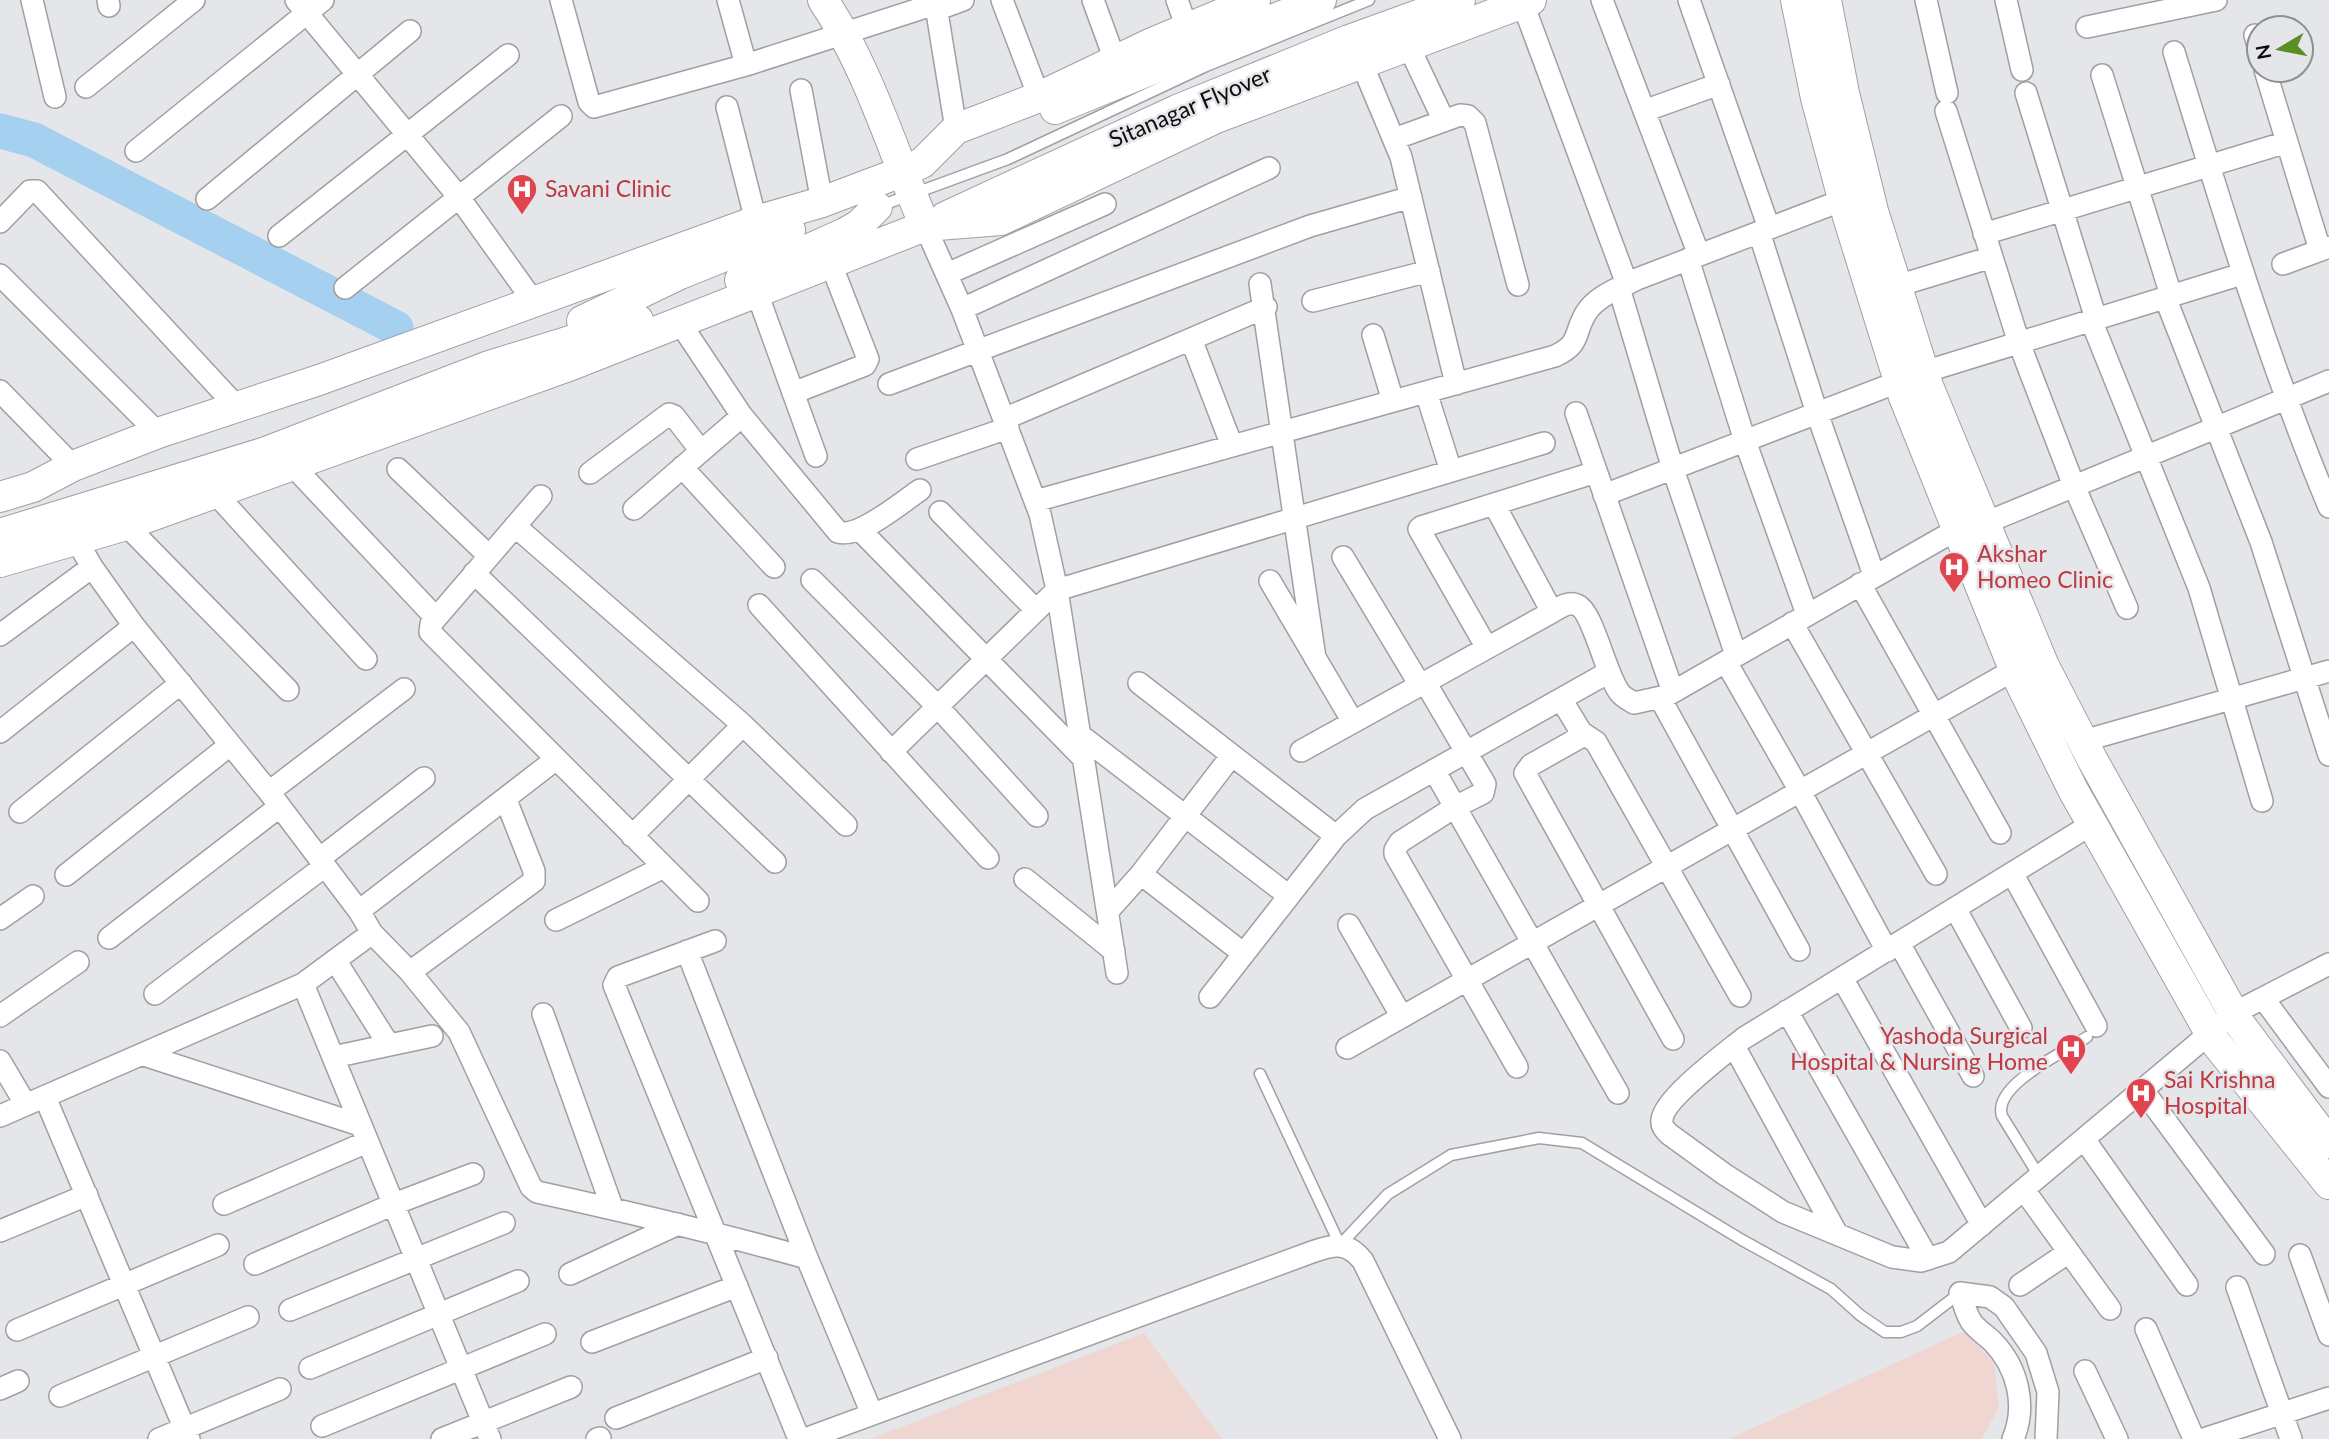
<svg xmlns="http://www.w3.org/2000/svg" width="2329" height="1439" font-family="Lato,sans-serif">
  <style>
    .industrial { fill: #f0d6d0 }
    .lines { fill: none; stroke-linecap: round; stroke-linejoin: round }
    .river { stroke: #a5d0f0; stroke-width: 35 }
    .lane-casing { stroke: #9fa0a4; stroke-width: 13 }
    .street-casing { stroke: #9fa0a4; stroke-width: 24 }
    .secondary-casing { stroke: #9fa0a4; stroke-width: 32 }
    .lane { stroke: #fff; stroke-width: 10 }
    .street { stroke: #fff; stroke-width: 21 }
    .secondary { stroke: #fff; stroke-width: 30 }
    .labels { text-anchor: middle; stroke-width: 5; stroke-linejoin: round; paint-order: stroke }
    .street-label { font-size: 23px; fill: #0d0d0e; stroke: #e4e6ea }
    .health-label { font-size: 23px; fill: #be3a42; stroke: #e4e6ea; text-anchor: start }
  </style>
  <rect width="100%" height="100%" fill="#e4e6ea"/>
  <path class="industrial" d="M1965,1331L1994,1363L1999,1408L1981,1439H1729Z
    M1144,1333L1222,1439H870Z"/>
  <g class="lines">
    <path class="river" d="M0,131L34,140L396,328"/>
    <g class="lane-casing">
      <path id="lane" d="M880,206L1008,159L1206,66L1369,0
        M1260,1074L1340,1245L1388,1194L1451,1155L1539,1138L1582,1143L1742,1240L1831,1289L1860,1315L1885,1332H1901L1917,1326L1960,1293
        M2039,1176L2002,1116C1992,1085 2065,1052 2087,1037"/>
    </g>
    <g class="street-casing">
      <path id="street" d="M32,0L55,97
        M108,0L109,6
        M296,0L458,196L534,302
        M561,0L589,102L594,107L746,65L935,4
        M728,0L746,65
        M935,0L956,129
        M1002,0L1039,97
        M1093,0L1115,60
        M1177,0L1187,28
        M1602,0L1699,255
        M1689,0L1769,228
        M1926,0L1947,93
        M2006,0L2022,70
        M1523,4L1627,284
        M936,10L963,0
        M2087,27L2216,0
        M2255,35L2259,49
        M1409,47L1444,121
        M2174,52C2221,205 2267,358 2329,507
        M1362,64L1401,157L1456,384
        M2265,70L2320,250
        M2102,75L2171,295
        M86,87L194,0
        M801,90L822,202
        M2026,93L2096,319
        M727,107L756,221
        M1644,111L1719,84
        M1946,111L2019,343L2074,486L2127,608
        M1394,139L1460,115L1468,116L1475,123L1518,285
        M136,151L323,0
        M207,199L410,31
        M0,222L30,191H37L237,407
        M925,226L962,309L1040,514L1057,590L1117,973
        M1759,232L1817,413L1874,575
        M1984,234L2287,142
        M279,236L508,55
        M1688,259L1745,441L1807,614
        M2283,264L2329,247
        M947,274L1105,204
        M0,275L158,433
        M1260,284L1315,658
        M1897,286L1992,257
        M345,288L561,116
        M1619,288L1673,469L1736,655
        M757,293L816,456
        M2165,297L2261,542L2329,755
        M1313,301L1429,271
        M962,309L1269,168
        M2091,320L2199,588L2262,801
        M680,323L742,416L838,532C859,539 902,502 920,490
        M1373,335L1393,401
        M1191,339L1232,446
        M889,384L1310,226L1411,197
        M0,391L73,466
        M1426,392L1451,471
        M793,393L865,365L868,359L831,264
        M1576,413L1673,692
        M1004,419L1266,307
        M917,459L1008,428
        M293,466L436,618
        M682,467L774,567
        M398,469L489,556
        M590,473L669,414L674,416L701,451
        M215,493L366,659
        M1604,495L1924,372L2242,274
        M541,496L431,624L430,632L698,901
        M1035,501L1555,356C1582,343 1573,334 1586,313C1596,296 1620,288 1637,279L1856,195
        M1494,504L1552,612
        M634,509L742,416
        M940,512L1036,610
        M1985,523L2329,381
        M126,525L288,690
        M515,526L743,725L846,825
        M860,530L1084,759
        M1343,557L1420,685
        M474,573L775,862
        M812,580L938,707L1037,816
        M1270,581L1353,722
        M1860,584L2000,833
        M759,605L988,858
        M1792,623L1936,874
        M0,635L92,567
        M1487,648L1419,529L1421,527L1596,472
        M1726,662L1800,791L1887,951
        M1425,682L1485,784L1483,793L1455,807L1400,842L1395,850V854L1517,1067
        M1139,683L1336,836
        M1660,698L1799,950
        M1561,699L1581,732L1596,742L1740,996
        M0,732L134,626
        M1080,735L1289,896
        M1584,735L1531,765L1525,773L1673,1039
        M2083,741L2329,671
        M1301,751L1552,612C1560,607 1569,601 1577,605C1593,611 1606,676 1620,693C1623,697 1629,700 1634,703L1666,696L1968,523
        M891,752L1057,590L1544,443
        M1434,770L1618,1093
        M269,792L404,689
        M20,812L181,683
        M2092,824L1744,1038C1727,1052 1663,1099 1662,1120C1661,1126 1665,1130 1669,1134L1724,1174L1783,1212L1892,1257L1921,1261L1949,1252L2234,1013L2329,964
        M632,836L743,725
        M319,859L424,778
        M2012,873L2096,1026
        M1141,874L1244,954
        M66,875L230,745
        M1025,879L1114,951
        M1955,908L2021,1028
        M359,911L555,760
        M1108,911L1141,874L1232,755
        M0,919L33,896
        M556,920L664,867
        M1349,925L1402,1017
        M372,933L410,972L459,1032L531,1187L537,1192C628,1212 718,1233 807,1258
        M109,938L279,807
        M715,941L618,977L614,985L799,1439
        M1899,943L1973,1076
        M687,951L807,1258L872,1414
        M335,960L389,1045
        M410,972L534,881V871L506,800
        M1842,978L1982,1225
        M303,984L490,1439
        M155,994L325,866
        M1210,997L1336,836L1365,809L1609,672
        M2263,998L2329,1087
        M1787,1011L1928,1259
        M543,1014L612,1207
        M0,1016L78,962
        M1734,1046L1837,1234
        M1347,1048L2026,663
        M144,1055L360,1125
        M333,1057L432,1036
        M0,1061L26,1105
        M2142,1089L2264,1254
        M45,1097L189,1439
        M0,1116L303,984L372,933L359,911L269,792L134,626L92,567L77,541
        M2084,1139L2187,1285
        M2024,1190L2110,1309
        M224,1204L367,1142
        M0,1231L87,1195
        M2300,1255L2329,1335
        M255,1264L394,1204L473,1174
        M570,1274L678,1224
        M2020,1285L2069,1252
        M2237,1287L2291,1439
        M290,1310L504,1223
        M2146,1329L2194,1439
        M17,1330L218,1245
        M592,1342L737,1286
        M310,1368L518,1281
        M2085,1371L2117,1439
        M0,1389L18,1381
        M60,1396L248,1317
        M616,1418L767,1358
        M322,1426L545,1334
        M159,1439L280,1389
        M442,1439L571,1387
        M597,1439L600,1438
        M805,1439L1312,1252C1334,1244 1347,1241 1363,1261L1450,1439
        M2013,1439C2027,1406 2018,1368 1993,1342C1987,1336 1979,1331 1973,1324C1966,1316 1964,1303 1960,1293L1990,1297L2004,1307L2036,1353L2048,1392L2046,1439
        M2204,1439L2329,1398"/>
    </g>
    <g class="secondary-casing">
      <path id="secondary" d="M823,0C869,69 892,150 925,226
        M1796,0L1816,98L1848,217L1904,397L2016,674L2073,790L2215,1042L2329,1184
        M1826,0L1844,93L1873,211L1928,386L2044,666L2092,759L2239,1023L2329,1143
        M1055,109L1321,0
        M945,217L1177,110L1349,40L1460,0
        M740,280L845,233L859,225L877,207
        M582,321L680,274L790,230
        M0,497L33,487L73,466L158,433L319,380L756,221L822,202L904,171L922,163L956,129L1039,97L1152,43L1255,0
        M0,534L266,452L489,366L638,320
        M0,562L126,525L566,367L925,226L1001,220L1216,118L1531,0"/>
    </g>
    <use href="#lane" class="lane"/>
    <use href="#street" class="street"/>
    <use href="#secondary" class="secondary"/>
  </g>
  <defs>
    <g id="hospital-pin" transform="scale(1.575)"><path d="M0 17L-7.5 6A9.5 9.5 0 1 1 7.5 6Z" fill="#e0444e" stroke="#e4e6ea"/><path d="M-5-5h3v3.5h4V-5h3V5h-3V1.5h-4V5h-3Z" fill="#fff"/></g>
  </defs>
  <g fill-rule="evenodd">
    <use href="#hospital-pin" x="522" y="189"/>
    <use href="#hospital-pin" x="1954" y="567"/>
    <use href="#hospital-pin" x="2071" y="1049"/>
    <use href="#hospital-pin" x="2141" y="1093"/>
  </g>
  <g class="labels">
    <g class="street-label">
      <text transform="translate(1190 107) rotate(-23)" y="8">Sitanagar Flyover</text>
    </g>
    <g class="health-label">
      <text x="545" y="197">Savani Clinic</text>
      <text x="1977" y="562">Akshar<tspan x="1977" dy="26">Homeo Clinic</tspan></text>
      <text x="2048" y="1044" text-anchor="end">Yashoda Surgical<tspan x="2048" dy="26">Hospital &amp; Nursing Home</tspan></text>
      <text x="2164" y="1088">Sai Krishna<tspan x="2164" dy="26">Hospital</tspan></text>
    </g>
  </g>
  <g transform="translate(2280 49) rotate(260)"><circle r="33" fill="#e4e6ea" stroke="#8e8f92" stroke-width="2"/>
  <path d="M0-5L12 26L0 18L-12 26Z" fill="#5b8e26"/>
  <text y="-10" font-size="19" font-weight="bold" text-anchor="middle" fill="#0d0d0e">N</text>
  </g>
</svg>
